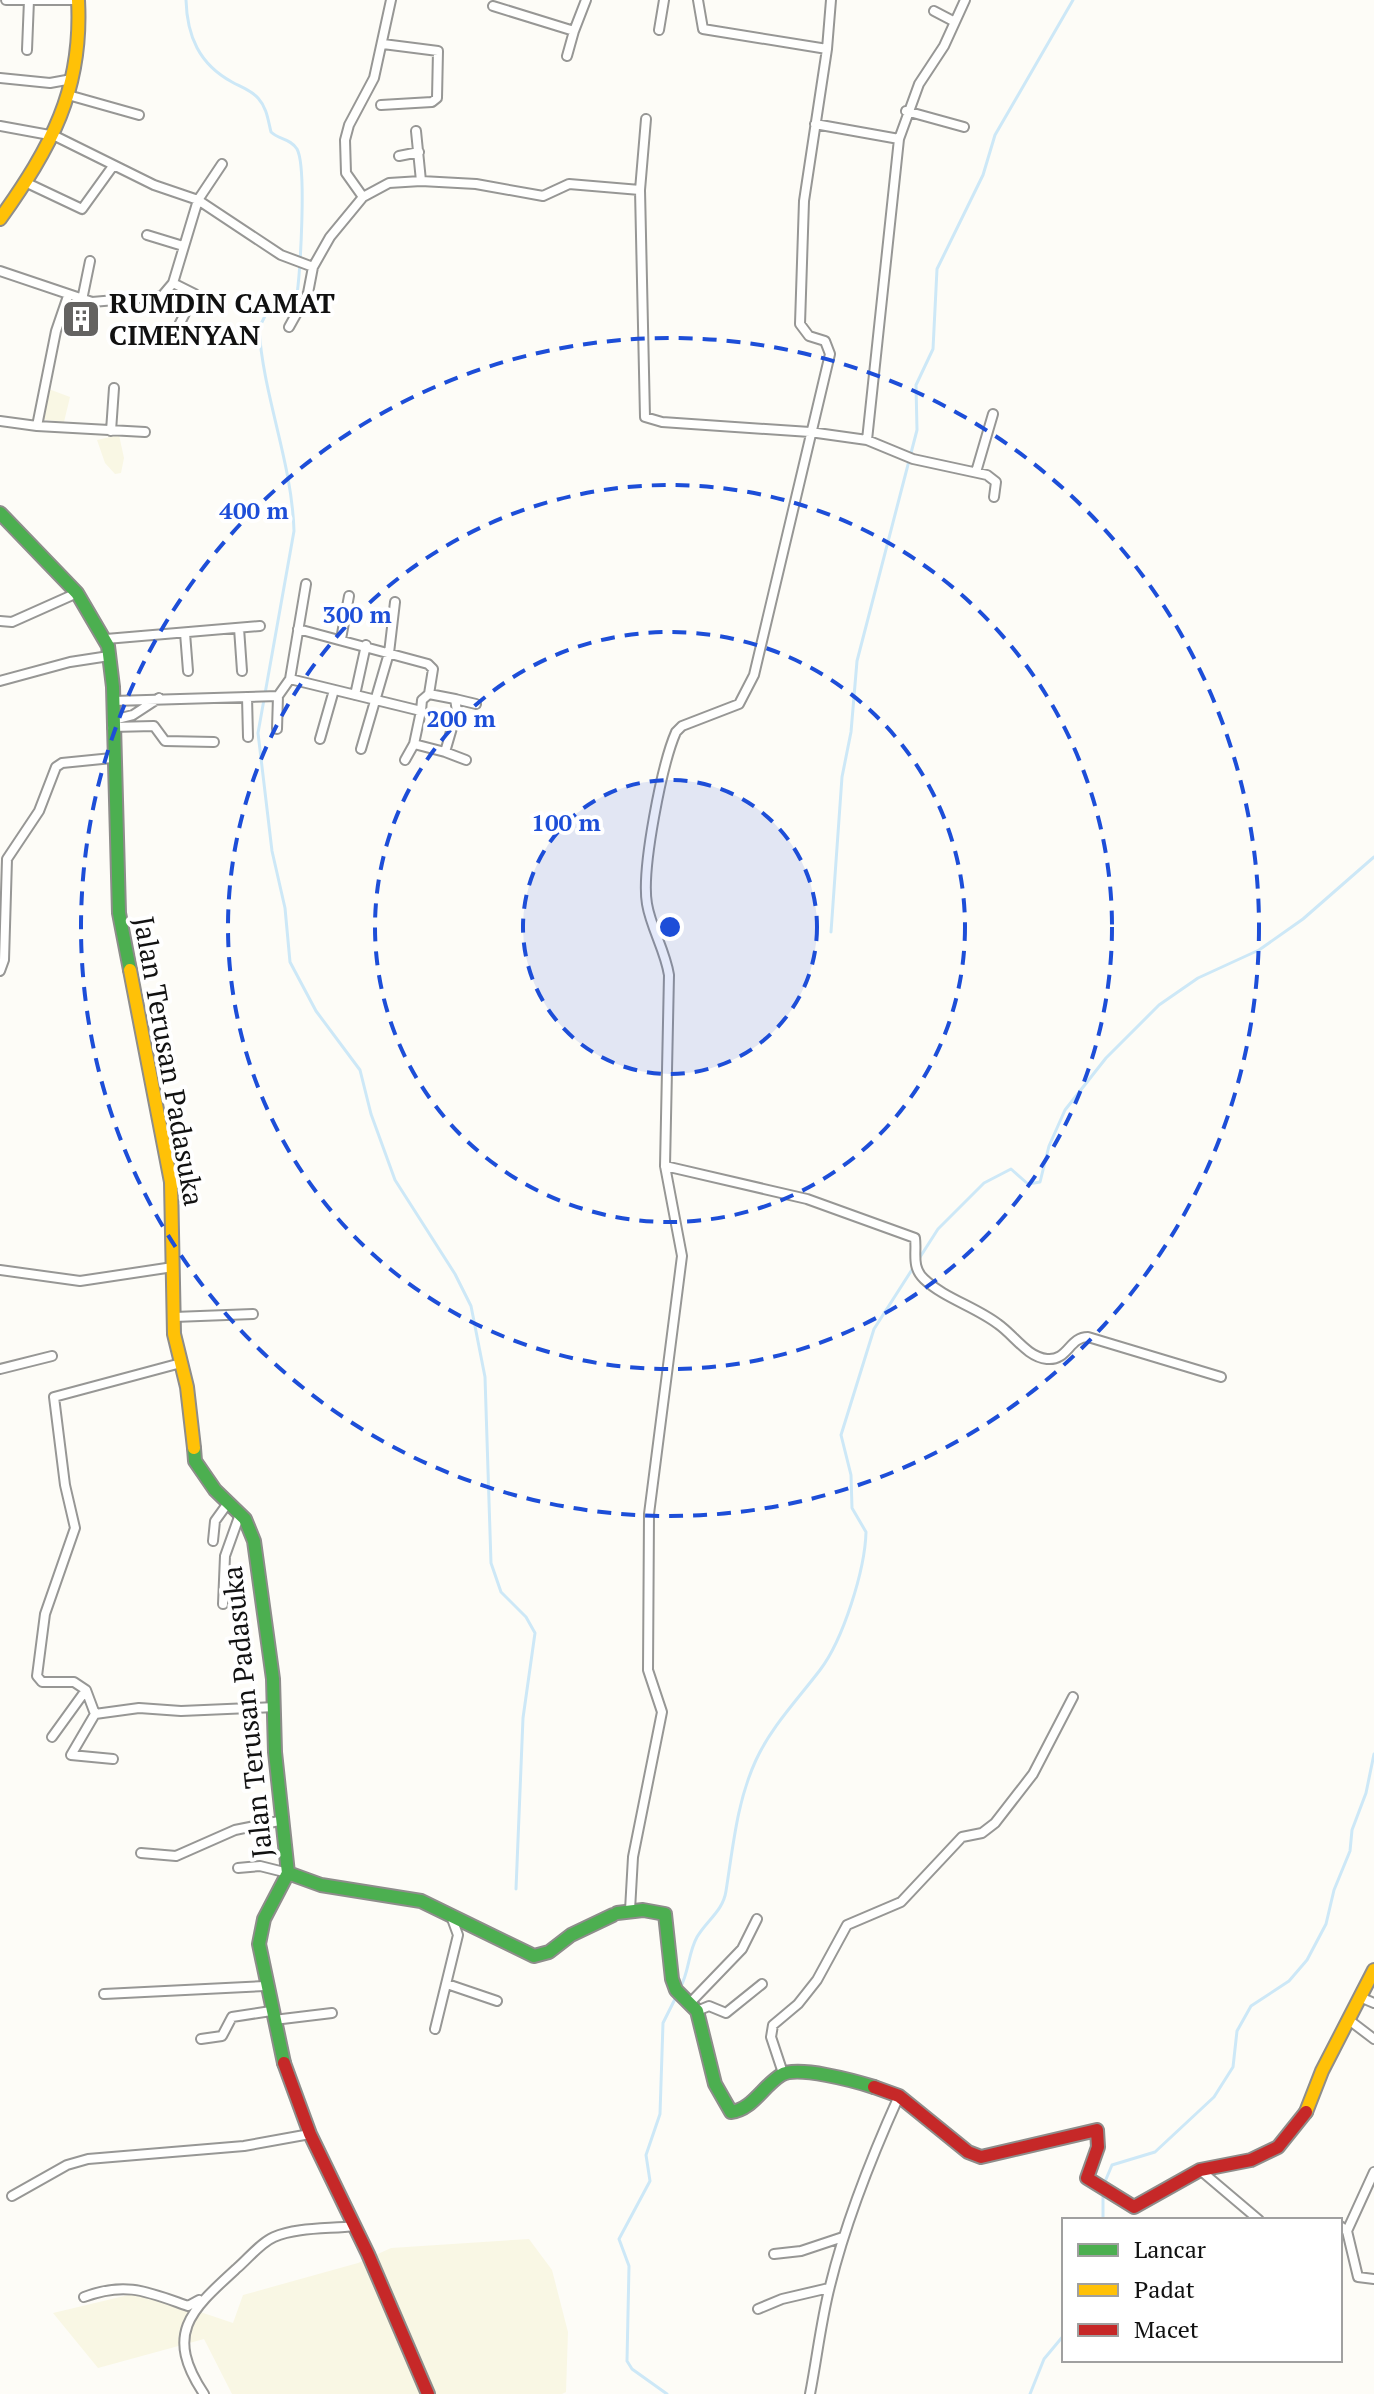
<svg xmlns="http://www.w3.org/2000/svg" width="1374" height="2394" font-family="'PT Serif',serif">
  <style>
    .farmland { fill: #f9f7e4 }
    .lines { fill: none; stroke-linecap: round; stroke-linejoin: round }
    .stream { stroke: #cde8f7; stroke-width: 3 }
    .street-casing { stroke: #979795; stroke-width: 12 }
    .fast-casing { stroke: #8e8d8b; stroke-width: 16 }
    .slow-casing { stroke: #8e8d8b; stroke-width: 16 }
    .jam-casing { stroke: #8e8d8b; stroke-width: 16 }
    .street { stroke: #fffffe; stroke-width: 8 }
    .fast { stroke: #4caf50; stroke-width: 12 }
    .slow { stroke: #ffc107; stroke-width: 12 }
    .jam { stroke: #c62828; stroke-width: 12 }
    .ring { fill: none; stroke: #1d4ed8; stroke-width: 4; stroke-dasharray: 14 10 }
    .labels { text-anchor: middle; stroke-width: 8; stroke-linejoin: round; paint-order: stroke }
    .poi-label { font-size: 28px; font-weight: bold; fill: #111; stroke: #fff; text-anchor: start }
    .street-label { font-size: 28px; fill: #111; stroke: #fff }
    .centre { fill: #1d4ed8; stroke: #fff; stroke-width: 4 }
    .ring-label { font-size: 24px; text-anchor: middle; font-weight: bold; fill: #1d4ed8; stroke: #fff; stroke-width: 8; stroke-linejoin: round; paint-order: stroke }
  </style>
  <rect width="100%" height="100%" fill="#fdfcf7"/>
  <path class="farmland" d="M46,388L70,397L64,422L40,419Z
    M119,435L124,458L121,473L115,474L105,463L97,440Z
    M529,2239L552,2270L568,2332L566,2392L562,2394H232L204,2339L98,2368L53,2313L141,2292L233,2323L243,2295L358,2263L391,2248Z"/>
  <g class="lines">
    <path class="stream" d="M186,0C187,36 199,64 232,82C241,87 251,90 258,98C267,108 268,120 271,132C279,140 290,138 297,149C307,167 300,271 297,295L265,316L259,328C263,396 292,462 294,531L258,733L272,851L285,908L290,962L316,1011L360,1070L371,1114L395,1180L455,1274L471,1306L485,1377L491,1563L501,1592L526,1617L535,1633L523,1718L516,1889
      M831,932L842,777L851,732L857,661L917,430L916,385L933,349L937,269L983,175L995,135L1073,0
      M680,1988C689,1973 688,1953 697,1937C707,1920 723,1911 726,1891C733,1847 737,1801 756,1760C771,1727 798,1699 820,1670C843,1640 865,1570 866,1532L852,1508L851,1475L841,1435L874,1329L938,1229L984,1183L1011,1169L1028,1184L1040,1182L1049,1146L1065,1110L1106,1058L1159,1005L1198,978L1259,950L1303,919L1374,857
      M1104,2184L1112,2165L1155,2152L1214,2097L1233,2067L1237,2031L1251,2006L1289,1981L1307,1960L1326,1924L1334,1890L1350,1851L1352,1830L1366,1793L1374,1754
      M1103,2220V2196
      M667,2394L632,2369L627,2361L629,2266L619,2239L650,2181L646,2155L660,2114L663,2023L677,1995
      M1030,2394L1044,2359L1064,2335"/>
    <g class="street-casing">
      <path id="street" d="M6,0H78
        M698,0L703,29L827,49
        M493,6L574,31L586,0
        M934,11L955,22
        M659,30L664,0
        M27,50L29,0
        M567,56L574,31
        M0,78L50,83L72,79
        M68,95L139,115
        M381,105L432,102L437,98L438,51L383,44
        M906,111L964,127
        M646,119L640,190L645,417L662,422L810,432L867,440L913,459L987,475L996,482L994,497
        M815,124L899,139
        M0,126L55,136L154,185L198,200L281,255L313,267L330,237L363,197L346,173L345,140L349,125L374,78L391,0
        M416,131L421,181
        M399,156L419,152
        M27,183L82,209L113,166
        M363,197L389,183L421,181L476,184L543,196L569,184L640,190
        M147,235L183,246
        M0,271L92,302L162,296L173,283L198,200L222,164
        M173,283L195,294L179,325
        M82,300L90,261
        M289,327L308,293L313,267
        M0,421L37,426L145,432
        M37,426L56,331L68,296
        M111,431L114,388
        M867,440L899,139L919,84L944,46L965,0
        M976,472L993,414
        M306,584L290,679L421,711L414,744L445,752L457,711L455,699L429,694L422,700L421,711
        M0,621L12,622L77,593
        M239,628L242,671
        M298,629L428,664L433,669L429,694
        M185,633L188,671
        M106,639L260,626
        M341,639L349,596
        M0,681L70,662L109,656
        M355,695L366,645
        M247,697L248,737
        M455,699L476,704
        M113,701L278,696L290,679
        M113,720L133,715L159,698
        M112,727L154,726L165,741L214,742
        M277,729L278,696
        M320,739L334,690
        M361,749L389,653L395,602
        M445,752L466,760
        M405,760L414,744
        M0,971L4,960L7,859L39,811L56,767L62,763L112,758
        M665,1166L807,1199L915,1238C917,1252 911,1267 924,1279C944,1298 976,1307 998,1324C1014,1335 1027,1357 1047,1359C1068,1361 1069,1337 1088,1337L1221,1377
        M0,1270L80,1281L173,1267
        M174,1317L253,1314
        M0,1369L52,1356
        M213,1541L215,1521L228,1503
        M223,1604L225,1556L240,1514
        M86,1690L74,1682H42L37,1676L45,1614L75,1528L65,1485L54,1397L181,1363
        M52,1737L86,1690L95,1714
        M113,1759L71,1755L95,1714L139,1708L181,1711L275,1707
        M141,1853L176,1856L235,1830L284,1820
        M238,1868L260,1866L288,1873
        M630,1910L633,1857L662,1712L648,1670L649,1514L682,1256L665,1166L669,975C665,950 651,928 647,904C641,870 662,764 676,732L682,726L739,704L754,675L830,354L825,341L809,336L800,324L804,201L827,49L831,0
        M447,1984L497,2001
        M104,1994L265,1986
        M1360,1997L1374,2003
        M689,2004L742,1949L757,1919
        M697,2011L709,2006L726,2013L762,1984
        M274,2020L332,2013
        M1349,2020L1374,2039
        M435,2029L458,1935L451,1916
        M201,2039L222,2036L232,2017L271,2011
        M783,2073L771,2037L773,2025L798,2004L817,1980L847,1925L901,1902L962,1837L982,1833L995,1823L1033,1774L1073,1697
        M1200,2170L1259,2220
        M12,2196L67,2165L88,2159L244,2146L310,2134
        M1340,2226L1347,2231L1358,2277L1374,2279
        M1347,2231L1374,2172
        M774,2254L801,2251L843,2237
        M84,2297C126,2281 148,2292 188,2306L199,2300
        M758,2309L782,2299L829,2288
        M204,2394C164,2334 190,2311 236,2269C248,2259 260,2243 274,2237C296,2227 330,2229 354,2226
        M810,2394C817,2358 821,2321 830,2286C846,2220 871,2158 899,2096"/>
    </g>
    <g class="fast-casing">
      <path id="fast" d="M0,513L77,593L108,646L113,687L119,913L130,970
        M194,1448L195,1461L215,1490L245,1519L254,1541L273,1679L275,1752L288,1873L264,1919L259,1944L284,2063
        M288,1873L321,1885L421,1901L534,1956L549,1952L571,1935L613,1915
        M617,1913L643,1910L665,1914L672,1979L676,1990L697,2011L715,2084L731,2112C752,2110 763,2086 781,2075C797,2065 855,2081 874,2087"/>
    </g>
    <g class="slow-casing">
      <path id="slow" d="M0,219C51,147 83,90 78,0
        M130,970L171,1182L174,1334L187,1387L194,1448
        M1306,2112L1322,2071L1374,1970"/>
    </g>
    <g class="jam-casing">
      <path id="jam" d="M284,2063L310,2134L368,2254L428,2394
        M874,2087L899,2096L968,2152L981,2157L1097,2130L1098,2147L1087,2178L1134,2207L1200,2170L1251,2160L1278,2147L1306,2112"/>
    </g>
    <use href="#street" class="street"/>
    <use href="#fast" class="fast"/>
    <use href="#slow" class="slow"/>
    <use href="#jam" class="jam"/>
  </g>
  <circle cx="670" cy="927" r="147" fill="#1d4ed8" fill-opacity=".12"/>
  <g class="ring">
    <circle cx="670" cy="927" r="147"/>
    <circle cx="670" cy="927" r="295"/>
    <circle cx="670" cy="927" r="442"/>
    <circle cx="670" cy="927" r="589"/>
  </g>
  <defs>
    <g id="building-square" transform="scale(2)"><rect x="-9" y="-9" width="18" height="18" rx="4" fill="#646362" stroke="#fff"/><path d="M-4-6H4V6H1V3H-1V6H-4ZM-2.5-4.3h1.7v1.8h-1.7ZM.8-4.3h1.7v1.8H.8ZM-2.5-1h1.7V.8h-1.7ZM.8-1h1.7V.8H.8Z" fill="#fff"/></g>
  </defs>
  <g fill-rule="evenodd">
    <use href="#building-square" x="81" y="319"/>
  </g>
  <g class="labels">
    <g class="poi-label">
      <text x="109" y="313">RUMDIN CAMAT<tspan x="109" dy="32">CIMENYAN</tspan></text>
    </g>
    <g class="street-label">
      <text transform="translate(169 1061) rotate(80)" y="10">Jalan Terusan Padasuka</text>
      <text transform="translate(247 1712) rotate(-96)" y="10">Jalan Terusan Padasuka</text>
    </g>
  </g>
  <circle cx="670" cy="927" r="12" class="centre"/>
  <g class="ring-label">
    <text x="254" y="519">400 m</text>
    <text x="357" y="623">300 m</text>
    <text x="461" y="727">200 m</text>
    <text x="566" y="831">100 m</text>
  </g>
  <rect x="1062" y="2218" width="280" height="144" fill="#ffffff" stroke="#a0a0a0" stroke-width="2"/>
  <rect x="1078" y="2244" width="40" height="12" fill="#4caf50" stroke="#a0a0a0" stroke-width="2"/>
  <text x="1134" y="2258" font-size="24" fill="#111111">Lancar</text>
  <rect x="1078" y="2284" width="40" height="12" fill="#ffc107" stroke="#a0a0a0" stroke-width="2"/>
  <text x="1134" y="2298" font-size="24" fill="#111111">Padat</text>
  <rect x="1078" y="2324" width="40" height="12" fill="#c62828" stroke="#a0a0a0" stroke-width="2"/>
  <text x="1134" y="2338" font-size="24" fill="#111111">Macet</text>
</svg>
